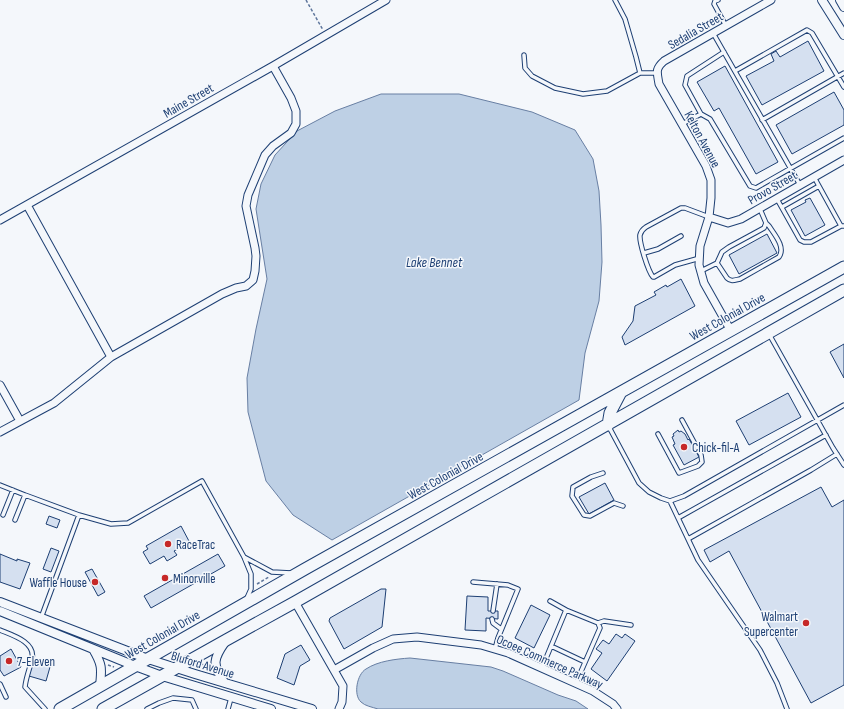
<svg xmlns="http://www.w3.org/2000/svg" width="844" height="709" font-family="'Sofia Sans Condensed',sans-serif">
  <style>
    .water { fill: #bed0e5; stroke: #687fa3 }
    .building { fill: #d5e0f0; stroke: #1d3f73 }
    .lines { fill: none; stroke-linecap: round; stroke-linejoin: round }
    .service-casing { stroke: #1d3f73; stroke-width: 5.5 }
    .minor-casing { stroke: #1d3f73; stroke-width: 9 }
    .tertiary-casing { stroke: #1d3f73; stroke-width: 10 }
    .trunk-casing { stroke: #1d3f73; stroke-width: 13 }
    .path { stroke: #5e769c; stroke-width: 1.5; stroke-dasharray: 3 2; stroke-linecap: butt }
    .service { stroke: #f4f7fb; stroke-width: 3.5 }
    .minor { stroke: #f4f7fb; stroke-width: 7 }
    .tertiary { stroke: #f4f7fb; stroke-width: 8 }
    .trunk { stroke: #f4f7fb; stroke-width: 11 }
    .poi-dot { fill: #c62828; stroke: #f4f7fb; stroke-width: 1.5 }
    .labels { text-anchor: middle; stroke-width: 3; stroke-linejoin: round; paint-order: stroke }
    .street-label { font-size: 13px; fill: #1d3f73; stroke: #f4f7fb }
    .poi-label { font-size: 13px; fill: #1d3f73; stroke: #f4f7fb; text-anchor: start }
    .water-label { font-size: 14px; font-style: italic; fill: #1d3f73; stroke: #f4f7fb }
  </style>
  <rect width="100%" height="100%" fill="#f4f7fb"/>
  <path class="water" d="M381,94H459L532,112L575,130L593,159L599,191L601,225L602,262L599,301L585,353L579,400L332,540L293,515L266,481L248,412L247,378L256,329L267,279L256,209L261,184L275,155L297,131L335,111Z
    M410,658L491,667L503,671L558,695L576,701L588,709H378C372,707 365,706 361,702C353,695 357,674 366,669C378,661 396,659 410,658Z"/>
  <path class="building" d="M808,41L824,71L762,105L746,76L774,61L771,54L776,51L780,57Z
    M725,66L778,162L756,174L719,108L714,111L697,82Z
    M834,92L844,110V125L792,154L776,125Z
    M810,198L825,225L805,236L791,210L806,202L805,200Z
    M767,234L777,253L739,274L729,255Z
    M681,279L695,306L625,345L622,337L633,321L635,306L656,295L654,292L666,285L667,287Z
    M844,344V378L830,352Z
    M788,393L801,417L749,445L736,421Z
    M678,430L679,432L681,431L685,434L688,440L689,439L699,457L684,465L673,445L675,444L672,437L674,436L673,434Z
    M605,483L614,500L589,514L579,497Z
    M821,487L832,507L844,500V685L811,703L729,551L710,562L704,550Z
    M49,516L60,520L57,528L46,524Z
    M181,526L190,543L174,551L177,555L167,561L164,556L150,564L143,552L148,549L146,546Z
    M51,548L59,551L51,572L43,569Z
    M0,554L17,561V559L30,563L20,589L0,582Z
    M218,554L225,566L151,608L144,596Z
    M92,569L105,592L98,596L85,572Z
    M381,589H386L382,627L344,649L329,621L330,618Z
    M467,596L488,597V611H498V619L486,618V631L465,630Z
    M531,605L550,615L534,648L515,638Z
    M616,634L622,638L625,634L635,641L607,681L591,669L602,653L596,649L603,640L609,644Z
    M301,645L310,660L300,666L294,685L277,678L285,654Z
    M11,649L21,667L4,676L0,670V656Z
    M33,662L50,667L46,681L29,676Z"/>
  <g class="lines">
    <g class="service-casing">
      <path id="service" d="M615,0L625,19L636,57L640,73
        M718,0L715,1L714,4L726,26
        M713,33L800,185
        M724,52L687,76L685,85L701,114L710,119L750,186L756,188L844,138
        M524,55L525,68L532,76L555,88L583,94L607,91L640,73H657
        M735,71L807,30L812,33L844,87
        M762,120L844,73
        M682,124L701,114
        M814,177L841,226H844
        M777,199L800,240L804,242H811L841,226
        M782,207L819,186
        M644,253L658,249L681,236
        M700,258L675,265L654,277H653C648,271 639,242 640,235C641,231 643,229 646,227L681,208H685L709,217
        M717,263L727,278C731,282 735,280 740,279L779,257C786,247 774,234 769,226L766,223
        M701,271L717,263L722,252L729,247L764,228L766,223L760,209
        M769,334L833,448L844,465
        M609,427L639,483L649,492L661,498L670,501L684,496L844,405
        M658,434L679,473L698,466L702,462L701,455L682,420
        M603,473L591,477L573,487L572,496L584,515L590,516L614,503L623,506
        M0,485L25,495L79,515L111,524L128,523L202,481L244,557L251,574V589L247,598
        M670,501L698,560L760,650L777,683L787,709
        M3,515L13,490
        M678,518L826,435
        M15,520L25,495
        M688,539L811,470L837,454
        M244,557L272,572L291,573
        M473,582L508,585L518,589L498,638L495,649
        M550,601L566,610
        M493,611L497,584
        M41,618L79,515
        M492,619L493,623L501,629
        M598,623L604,621L631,625
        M0,630C12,635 36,642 32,659C30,668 26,677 25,687L45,709
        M551,646L585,662
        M542,668L566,610L598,623L600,628L576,683
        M0,684L6,697
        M147,709L159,703L173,698L192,700L196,709
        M228,709L231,698"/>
    </g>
    <g class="minor-casing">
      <path id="minor" d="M27,205L111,357
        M709,217L728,223L741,219L844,160
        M0,220L273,66L386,0
        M731,331L704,283L699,265L700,246L709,217L711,198V180L706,166L659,84C657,72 655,69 664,61L771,0
        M0,385L20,421
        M0,432L54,403L111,357L222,294L236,288L246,286L253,280L255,271L256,256L255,248L246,206L248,195L265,155L273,146L291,133L296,124V111L291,98L273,66
        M295,602L343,686L342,702L339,709
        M334,670L373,648L393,639L417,637L481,645L508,653L593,691L613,704L617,709"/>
    </g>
    <g class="tertiary-casing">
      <path id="tertiary" d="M822,0L844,35
        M840,0L844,7
        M0,602L148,659L195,674L312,709
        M0,611L135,666L162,676L271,709
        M93,649C102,664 102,668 100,686
        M224,682C212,665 213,659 225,642"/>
    </g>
    <g class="trunk-casing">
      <path id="trunk" d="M608,425L610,413L621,392
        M60,709L305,569L844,267
        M103,709L228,639L295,602L844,290"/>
    </g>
    <path class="path" d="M306,0L323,30
      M257,584L269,577
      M202,664L207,667L206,668
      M108,665L114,667"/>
    <use href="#service" class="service"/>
    <use href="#minor" class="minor"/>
    <use href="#tertiary" class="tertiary"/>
    <use href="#trunk" class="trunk"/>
  </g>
  <g class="poi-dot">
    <circle cx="684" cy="447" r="4"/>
    <circle cx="168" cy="544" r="4"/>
    <circle cx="165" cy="578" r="4"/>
    <circle cx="95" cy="582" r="4"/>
    <circle cx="806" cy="623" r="4"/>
    <circle cx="9" cy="661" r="4"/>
  </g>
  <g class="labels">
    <g class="street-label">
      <text transform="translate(695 30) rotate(-30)" y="5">Sedalia Street</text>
      <text transform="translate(188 100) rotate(-30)" y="5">Maine Street</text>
      <text transform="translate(703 139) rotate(62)" y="5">Kelton Avenue</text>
      <text transform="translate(772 187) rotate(-30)" y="5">Provo Street</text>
      <text transform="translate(727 316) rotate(-29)" y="5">West Colonial Drive</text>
      <text transform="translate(445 475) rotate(-29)" y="5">West Colonial Drive</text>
      <text transform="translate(162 634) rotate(-30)" y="5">West Colonial Drive</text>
      <text transform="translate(550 661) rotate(24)" y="5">Ocoee Commerce Parkway</text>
      <text transform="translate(203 664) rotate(17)" y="5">Bluford Avenue</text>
    </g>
    <g class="poi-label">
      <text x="692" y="452">Chick-fil-A</text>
      <text x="176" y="549">RaceTrac</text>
      <text x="173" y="583">Minorville</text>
      <text x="87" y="587" text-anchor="end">Waffle House</text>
      <text x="798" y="621" text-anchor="end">Walmart<tspan x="798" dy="15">Supercenter</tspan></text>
      <text x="17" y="666">7-Eleven</text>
    </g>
    <g class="water-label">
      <text x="434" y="267">Lake Bennet</text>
    </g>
  </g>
</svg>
